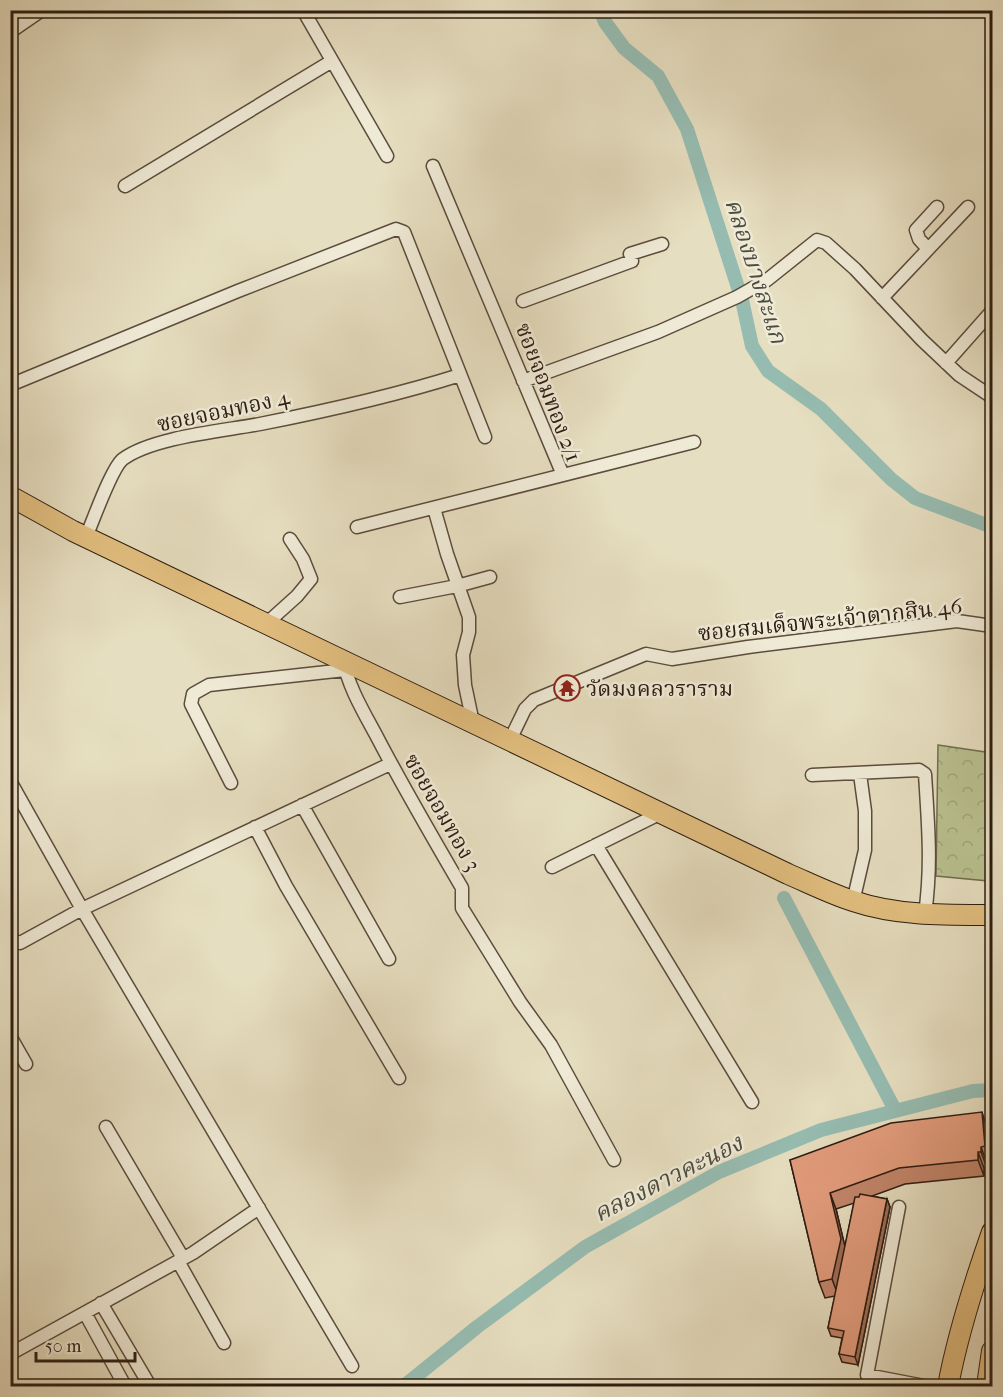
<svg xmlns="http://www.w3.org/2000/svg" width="1003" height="1397" font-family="'IM FELL French Canon','Noto Serif Thai',serif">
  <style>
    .park { fill: url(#park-crowns); stroke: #736e50; stroke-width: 1.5 }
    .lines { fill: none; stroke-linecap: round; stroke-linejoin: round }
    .canal { stroke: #96bcb1; stroke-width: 14 }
    .street-casing { stroke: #5b4c3d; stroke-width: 15 }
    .primary-casing { stroke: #2d1c11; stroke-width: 22 }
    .street { stroke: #efead6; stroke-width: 12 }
    .primary { stroke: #e3bf80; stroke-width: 20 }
    .wall { fill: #c2856a; stroke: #2d1c11; stroke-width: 1.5; fill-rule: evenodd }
    .shaded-wall { fill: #9e6c56; stroke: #2d1c11; stroke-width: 1.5 }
    .building { fill: #e19b7b; stroke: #2d1c11; stroke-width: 1.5 }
    .labels { text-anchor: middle; stroke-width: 5; stroke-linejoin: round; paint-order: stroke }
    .street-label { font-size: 22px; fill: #2d1c11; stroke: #efead6 }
    .poi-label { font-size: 22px; fill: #2d1c11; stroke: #efead6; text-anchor: start }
    .water-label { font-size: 24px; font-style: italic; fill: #4c4c41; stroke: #efead6 }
  </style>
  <defs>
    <pattern id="park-crowns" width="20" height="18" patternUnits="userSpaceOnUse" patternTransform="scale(1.5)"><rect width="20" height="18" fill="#b9c08f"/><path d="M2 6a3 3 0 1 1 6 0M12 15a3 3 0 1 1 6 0" fill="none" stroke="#9fa47a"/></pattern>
  </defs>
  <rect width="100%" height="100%" fill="#e6dec0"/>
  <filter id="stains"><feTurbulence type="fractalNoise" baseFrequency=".00333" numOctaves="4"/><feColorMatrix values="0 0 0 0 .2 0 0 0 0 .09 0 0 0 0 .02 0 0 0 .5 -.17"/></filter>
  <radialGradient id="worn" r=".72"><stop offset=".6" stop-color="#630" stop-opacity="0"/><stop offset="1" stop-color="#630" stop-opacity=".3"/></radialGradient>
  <path class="park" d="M938,745L992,753V902H988V881L936,876Z"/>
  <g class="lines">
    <path class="canal" d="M600,10L605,22L624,48L658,76L687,129L742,300L752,346L768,371L821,409L891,479L915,498L992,527
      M784,898L895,1110
      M404,1386L477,1327L585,1247L719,1172L821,1130L973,1091L992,1090"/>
    <g class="street-casing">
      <path id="street" d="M303,10L387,156
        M10,32L42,10
        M433,166L563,475
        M125,186L332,61
        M928,249L919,239L916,230L937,207
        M630,254L662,244
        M882,298L968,207
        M523,301L632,261
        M946,363L992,311
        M523,381L658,332L737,297L767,280L817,240L826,243L855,269L922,340L959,375L992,397
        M15,383L238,291L396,229L404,232L485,437
        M434,508L447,554L469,617V632L463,655L465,685L473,723
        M357,527L694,442
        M86,537C93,521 112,467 123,459C153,437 223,431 260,424C326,411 397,395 460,375
        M400,597L457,586L490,577
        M267,623L297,596L311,579L303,559L290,539
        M343,659C348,686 363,711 376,735C403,787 433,838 462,888V908L520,1002L551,1045L614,1160
        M510,740L525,709L534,700L646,654L672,659L748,647L957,621L992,626
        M812,775L919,770L925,774C928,823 932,865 925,914
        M10,781L82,909L352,1366
        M231,783L191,704L193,694L209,685L345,670
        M302,805L389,959
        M255,827L286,886L399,1078
        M596,845L752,1102
        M552,867L661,813
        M853,902L865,850V811L860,774
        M10,935L14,941L20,943L82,909L390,764
        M10,1036L26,1064
        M106,1127L183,1258
        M899,1207L867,1375L924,1386
        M178,1261L224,1343
        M101,1303L150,1386
        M85,1313L125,1386
        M10,1354L193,1253L259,1208"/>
    </g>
    <g class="primary-casing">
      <path id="primary" d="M10,496L73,531L788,874C809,883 831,894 853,901C897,916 946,915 992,915
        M948,1386C958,1333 974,1283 992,1232
        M987,1386L992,1351"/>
    </g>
    <use href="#street" class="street"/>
    <use href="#primary" class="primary"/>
  </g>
  <path class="wall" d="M987,1128L991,1162L987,1163V1168H984V1176L905,1184L872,1196L887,1199L890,1207L858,1365L842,1362L839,1354L842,1338L831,1336L828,1328L835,1296L825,1298L819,1282L790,1160ZM854,1203L845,1247L836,1209Z"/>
  <path class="shaded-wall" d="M982,1112L987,1128L991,1162L985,1146Z
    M981,1147L987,1163V1168L981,1152Z
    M978,1152L984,1168V1176L978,1160Z
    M830,1193L836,1209L847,1255L838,1295L832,1279Z
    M887,1199L890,1207L858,1365L855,1357Z"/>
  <path class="building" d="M982,1112L985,1146L981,1147V1152H978V1160L899,1168L830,1193L841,1239L832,1279L819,1282L790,1160L891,1123Z
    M860,1194L887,1199L855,1357L839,1354L844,1331L828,1328L855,1197H859Z"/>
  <defs>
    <g id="temple-ring" transform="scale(1.35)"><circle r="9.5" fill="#efead6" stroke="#8f2418" stroke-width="1.5"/><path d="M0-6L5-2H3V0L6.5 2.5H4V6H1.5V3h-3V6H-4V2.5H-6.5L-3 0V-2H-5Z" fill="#8f2418"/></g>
  </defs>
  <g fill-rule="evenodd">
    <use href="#temple-ring" x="567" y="688"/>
  </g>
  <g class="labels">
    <g class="street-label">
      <text transform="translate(549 392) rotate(69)" y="8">ซอยจอมทอง 2/1</text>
      <text transform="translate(223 410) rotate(-12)" y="8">ซอยจอมทอง 4</text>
      <text transform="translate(830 619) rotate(-6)" y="8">ซอยสมเด็จพระเจ้าตากสิน 46</text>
      <text transform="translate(443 812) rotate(60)" y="8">ซอยจอมทอง 3</text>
    </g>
    <g class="poi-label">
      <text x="586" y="696">วัดมงคลวราราม</text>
    </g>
    <g class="water-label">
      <text transform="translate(756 271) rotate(72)" y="8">คลองบางสะแก</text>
      <text transform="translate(668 1178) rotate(-27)" y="8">คลองดาวคะนอง</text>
    </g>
  </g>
  <rect width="1003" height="1397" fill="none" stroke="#e6dec0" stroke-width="36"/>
  <rect x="12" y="12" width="979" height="1373" fill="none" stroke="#2d1c11" stroke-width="3"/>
  <rect x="18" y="18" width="967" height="1361" fill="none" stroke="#2d1c11" stroke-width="1.5"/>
  <path d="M36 1352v9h99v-9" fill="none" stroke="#2d1c11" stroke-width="3"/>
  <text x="45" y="1352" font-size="18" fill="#2d1c11" stroke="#efead6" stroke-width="4.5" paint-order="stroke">50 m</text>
  <rect width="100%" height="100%" filter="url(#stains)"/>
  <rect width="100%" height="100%" fill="url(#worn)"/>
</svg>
